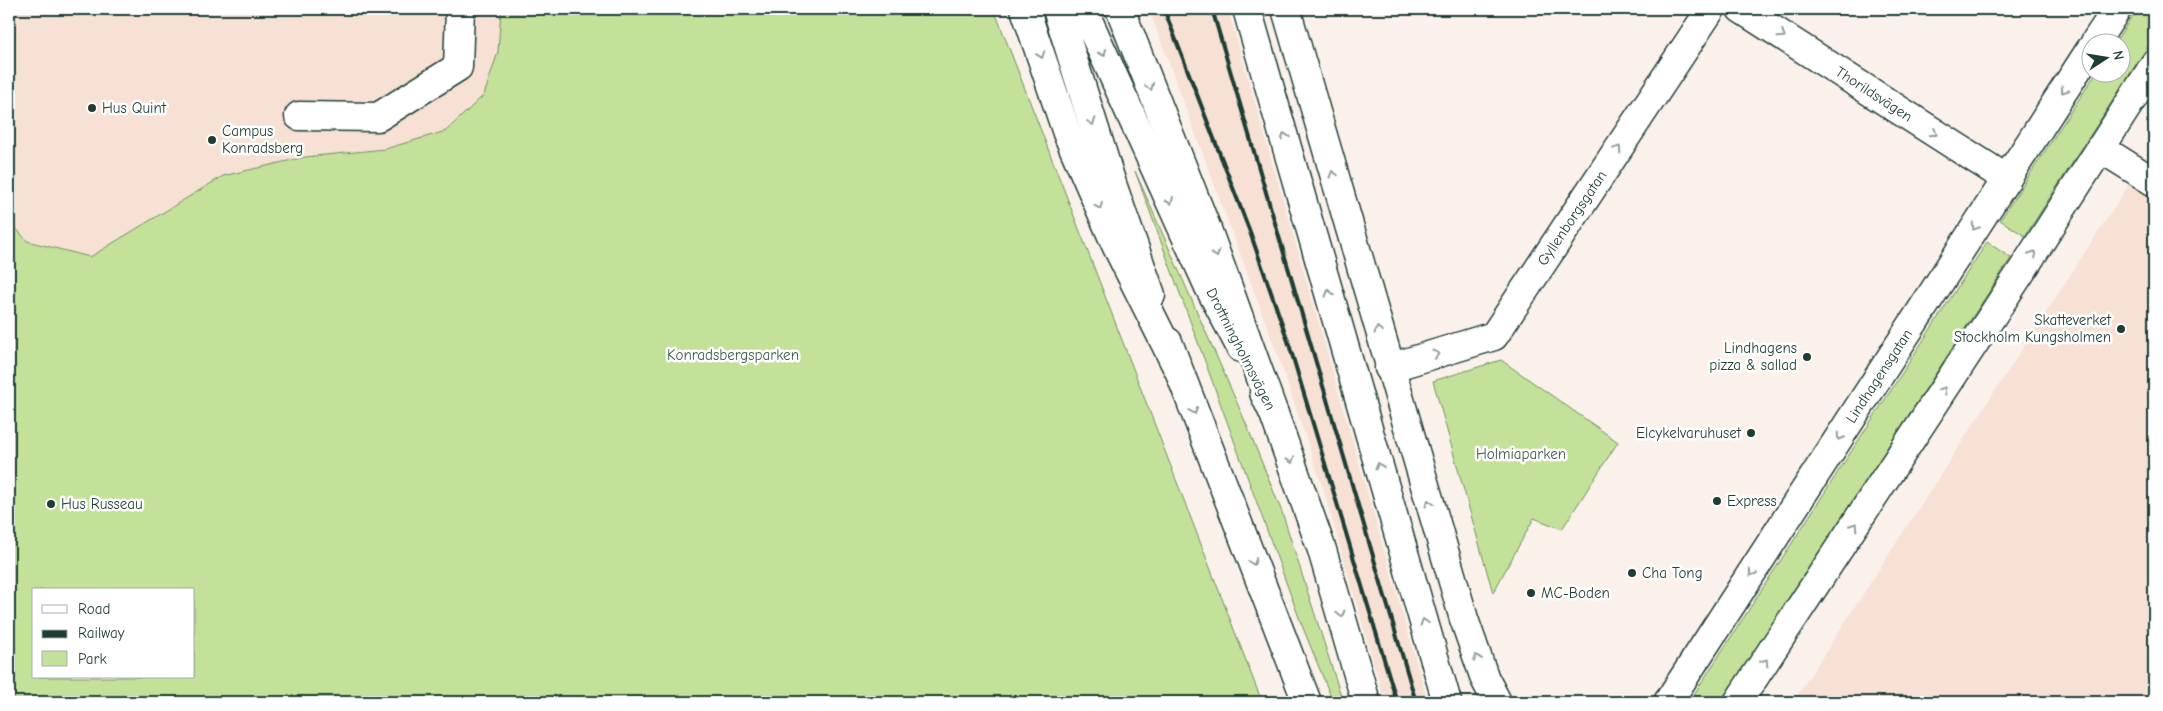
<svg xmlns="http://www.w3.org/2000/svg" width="2163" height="711" font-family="'Comic Neue',sans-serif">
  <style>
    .built { fill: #f6e1d4 }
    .green { fill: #c3e198; stroke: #718f66; fill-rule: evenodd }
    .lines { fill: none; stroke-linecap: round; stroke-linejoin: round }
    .minor-casing { stroke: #1f3d34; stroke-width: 31 }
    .major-casing { stroke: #1f3d34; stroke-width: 31 }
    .highway-casing { stroke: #1f3d34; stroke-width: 31 }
    .minor { stroke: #fff; stroke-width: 28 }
    .major { stroke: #fff; stroke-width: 28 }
    .highway { stroke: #fff; stroke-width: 28 }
    .rail { stroke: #1f3d34; stroke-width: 4 }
    .oneway { stroke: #8f9e9a }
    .poi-dot { fill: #1f3d34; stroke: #fff; stroke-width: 2 }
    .labels { text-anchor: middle; stroke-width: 5; stroke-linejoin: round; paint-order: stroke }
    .street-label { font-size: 15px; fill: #1f3d34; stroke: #fff }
    .poi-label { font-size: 15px; fill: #1f3d34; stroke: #fff; text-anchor: start }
    .park-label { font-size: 15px; fill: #405e48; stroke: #fff }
  </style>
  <rect width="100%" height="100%" fill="#fbf1eb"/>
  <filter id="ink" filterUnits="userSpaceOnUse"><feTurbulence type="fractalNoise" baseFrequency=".02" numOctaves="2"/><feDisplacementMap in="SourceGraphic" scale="10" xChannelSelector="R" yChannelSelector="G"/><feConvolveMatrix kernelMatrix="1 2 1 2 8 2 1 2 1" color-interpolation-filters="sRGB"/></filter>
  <g filter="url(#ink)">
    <path class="built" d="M9,9H501L498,52L484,95L446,131L385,149L305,157L223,176L90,257L27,241L9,220Z
      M1149,9H1228L1428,702H1385L1322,485L1277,353Z
      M2154,146V702H1793Z"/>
    <path class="green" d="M501,9H994L1262,702H14L9,663V220L27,241L90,257L223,176L305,157L385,149L446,131L484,95L498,52ZM34,590H194V677H34Z
      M2137,9H2154V37L2025,236L2000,220L2096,73L2120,72V42H2115Z
      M1135,171L1245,421L1282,512L1343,702H1333L1301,623Z
      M1987,242L2011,258L1722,702H1689Z
      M1501,360L1618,442L1562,529L1534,518L1493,593L1433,381Z"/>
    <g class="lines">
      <g class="minor-casing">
        <path id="minor" d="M1741,9L2007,179
          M2095,42L2117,9
          M299,116L378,117L458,67L460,9
          M2100,148L2154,182
          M1389,368L1494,336L1711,9
          M1668,702L2090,50
          M1738,702L2025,266L2154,65"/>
      </g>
      <g class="major-casing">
        <path id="major" d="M1057,9L1112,184L1151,295
          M1083,9L1209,287L1241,348
          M1247,9L1447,702
          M1286,9L1464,619L1485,679L1497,702
          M1168,342L1307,702
          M1264,393L1274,414L1322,550L1366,702"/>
      </g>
      <g class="highway-casing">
        <path id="highway" d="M1025,9L1067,133L1116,245L1176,365
          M1120,9L1208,232L1274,414"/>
      </g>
      <use href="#minor" class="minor"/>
      <use href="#major" class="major"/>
      <use href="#highway" class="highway"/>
      <path class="rail" d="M1164,9L1250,232L1288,341L1397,702
        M1212,9L1416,702"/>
    </g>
    <defs><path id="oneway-chevron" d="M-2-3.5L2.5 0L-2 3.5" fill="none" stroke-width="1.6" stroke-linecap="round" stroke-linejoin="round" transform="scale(1.25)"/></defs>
    <g class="oneway">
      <use href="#oneway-chevron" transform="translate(1782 35) rotate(33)"/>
      <use href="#oneway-chevron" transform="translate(1103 53) rotate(66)"/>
      <use href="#oneway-chevron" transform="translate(1041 55) rotate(71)"/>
      <use href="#oneway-chevron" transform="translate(1150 87) rotate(68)"/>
      <use href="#oneway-chevron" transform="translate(2064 90) rotate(123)"/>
      <use href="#oneway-chevron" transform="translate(1092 122) rotate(72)"/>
      <use href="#oneway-chevron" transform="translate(1934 133) rotate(33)"/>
      <use href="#oneway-chevron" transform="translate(1285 136) rotate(-107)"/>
      <use href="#oneway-chevron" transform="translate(1618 149) rotate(-56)"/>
      <use href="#oneway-chevron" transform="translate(1333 174) rotate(-106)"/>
      <use href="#oneway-chevron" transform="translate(1170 201) rotate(66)"/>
      <use href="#oneway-chevron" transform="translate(1099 206) rotate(67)"/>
      <use href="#oneway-chevron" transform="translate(1975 227) rotate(123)"/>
      <use href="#oneway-chevron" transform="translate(1216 254) rotate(70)"/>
      <use href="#oneway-chevron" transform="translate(2033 254) rotate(-58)"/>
      <use href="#oneway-chevron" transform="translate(1329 293) rotate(-106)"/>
      <use href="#oneway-chevron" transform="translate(1378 330) rotate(-106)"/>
      <use href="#oneway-chevron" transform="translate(1436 354) rotate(-17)"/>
      <use href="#oneway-chevron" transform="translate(1943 390) rotate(-57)"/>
      <use href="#oneway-chevron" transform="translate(1194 411) rotate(68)"/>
      <use href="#oneway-chevron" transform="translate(1840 437) rotate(123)"/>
      <use href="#oneway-chevron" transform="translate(1291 460) rotate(71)"/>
      <use href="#oneway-chevron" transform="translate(1379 466) rotate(-106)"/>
      <use href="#oneway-chevron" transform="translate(1429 503) rotate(-106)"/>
      <use href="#oneway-chevron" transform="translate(1854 526) rotate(-57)"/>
      <use href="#oneway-chevron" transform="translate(1253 562) rotate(69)"/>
      <use href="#oneway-chevron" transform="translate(1752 573) rotate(123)"/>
      <use href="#oneway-chevron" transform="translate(1341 614) rotate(74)"/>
      <use href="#oneway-chevron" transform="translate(1424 622) rotate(-106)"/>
      <use href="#oneway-chevron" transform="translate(1477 658) rotate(-110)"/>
      <use href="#oneway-chevron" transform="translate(1765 662) rotate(-57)"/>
    </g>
  </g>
  <g class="poi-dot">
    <circle cx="92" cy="108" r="5"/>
    <circle cx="212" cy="140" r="5"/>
    <circle cx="2121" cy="329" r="5"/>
    <circle cx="1807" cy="357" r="5"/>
    <circle cx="1751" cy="433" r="5"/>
    <circle cx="1717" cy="501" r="5"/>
    <circle cx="51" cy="504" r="5"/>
    <circle cx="1632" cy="573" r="5"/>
    <circle cx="1531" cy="593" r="5"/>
  </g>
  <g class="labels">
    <g class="street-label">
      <text transform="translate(1874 94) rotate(33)" y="5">Thorildsvägen</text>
      <text transform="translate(1572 218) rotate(-56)" y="5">Gyllenborgsgatan</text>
      <text transform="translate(1241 349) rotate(63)" y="5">Drottningholmsvägen</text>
      <text transform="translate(1879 376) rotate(-57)" y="5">Lindhagensgatan</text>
    </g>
    <g class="poi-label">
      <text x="102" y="113">Hus Quint</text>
      <text x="222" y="136">Campus<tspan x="222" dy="17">Konradsberg</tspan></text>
      <text x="2111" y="325" text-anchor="end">Skatteverket<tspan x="2111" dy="17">Stockholm Kungsholmen</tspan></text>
      <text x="1797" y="353" text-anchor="end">Lindhagens<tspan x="1797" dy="17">pizza &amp; sallad</tspan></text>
      <text x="1741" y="438" text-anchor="end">Elcykelvaruhuset</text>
      <text x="1727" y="506">Express</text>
      <text x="61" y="509">Hus Russeau</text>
      <text x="1642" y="578">Cha Tong</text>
      <text x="1541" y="598">MC-Boden</text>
    </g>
    <g class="park-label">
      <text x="733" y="360">Konradsbergsparken</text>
      <text x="1521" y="459">Holmiaparken</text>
    </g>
  </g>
  <rect width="2163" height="711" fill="none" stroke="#fff" stroke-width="30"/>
  <rect x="15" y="15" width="2133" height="681" fill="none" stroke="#1f3d34" stroke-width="2" filter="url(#ink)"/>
  <rect x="32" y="588" width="162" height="90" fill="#ffffff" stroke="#a5b1ae"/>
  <rect x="42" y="605" width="25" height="8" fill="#ffffff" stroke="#a5b1ae"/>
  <text x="78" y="614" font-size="15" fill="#1f3d34">Road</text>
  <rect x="42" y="630" width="25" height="8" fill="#1f3d34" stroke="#a5b1ae"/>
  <text x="78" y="638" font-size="15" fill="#1f3d34">Railway</text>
  <rect x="42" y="651" width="25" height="15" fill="#c3e198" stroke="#a5b1ae"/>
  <text x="78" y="664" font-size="15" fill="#1f3d34">Park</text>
  <g transform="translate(2106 58) rotate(78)"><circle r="24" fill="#ffffff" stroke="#a5b1ae"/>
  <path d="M0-4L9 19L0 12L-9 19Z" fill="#1f3d34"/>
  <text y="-8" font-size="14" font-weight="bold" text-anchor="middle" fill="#1f3d34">N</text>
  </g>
</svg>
